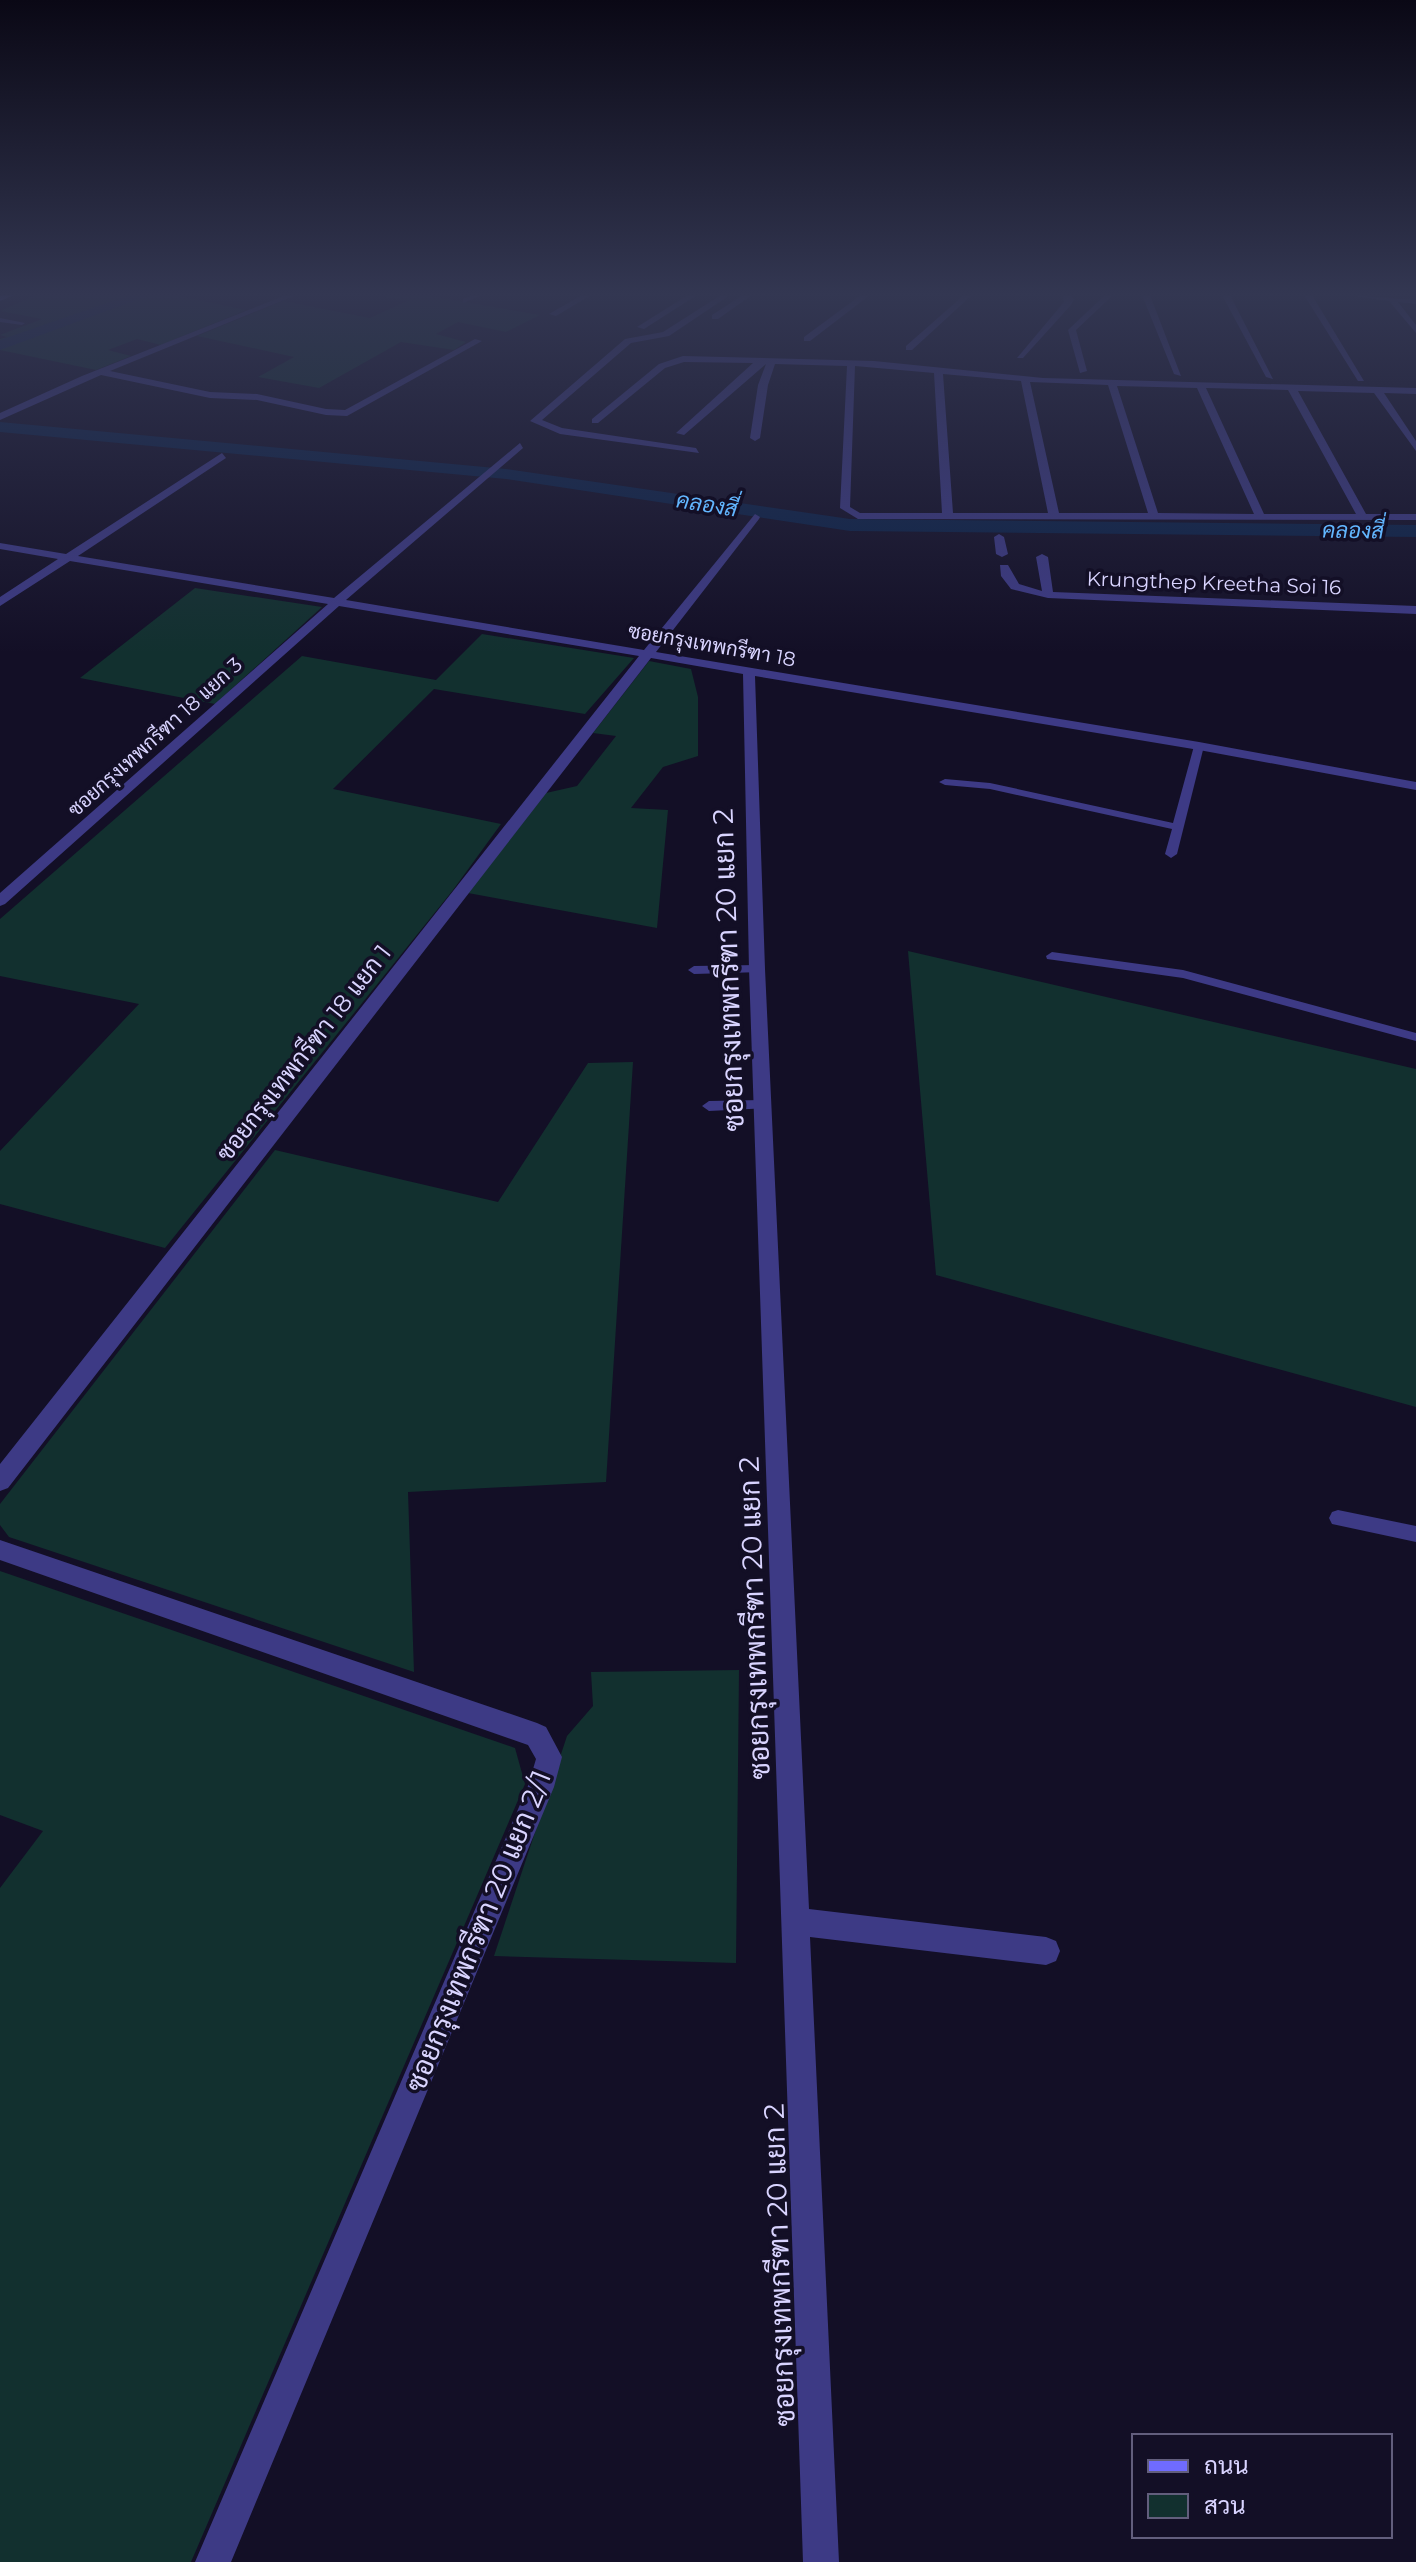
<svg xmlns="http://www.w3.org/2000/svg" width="1416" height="2562" font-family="Montserrat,Sarabun,sans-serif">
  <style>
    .green { fill: #12302f }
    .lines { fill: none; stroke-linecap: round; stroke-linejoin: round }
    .canal { fill: #0c2248; fill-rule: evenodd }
    .lane { fill: #3d3a85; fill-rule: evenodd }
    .street { fill: #3d3a85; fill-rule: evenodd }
    .secondary { fill: #6f6bff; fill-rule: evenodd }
    .labels { text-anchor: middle; stroke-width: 7; stroke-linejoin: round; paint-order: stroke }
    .far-street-label { font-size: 20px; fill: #d9d4ff; stroke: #130f26 }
    .far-water-label { font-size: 22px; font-style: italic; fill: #62b6ff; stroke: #130f26 }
    .street-label { font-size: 24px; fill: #d9d4ff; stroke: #130f26 }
    .near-street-label { font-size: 28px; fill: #d9d4ff; stroke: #130f26 }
  </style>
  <rect width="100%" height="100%" fill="#130f26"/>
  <path class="green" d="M36,295H174L246,310L161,345L137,339L108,350L131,356L96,370L0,350V339L7,337L0,335L42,319L0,311Z
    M375,295H424L540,315L506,332L458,322L436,334L466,342L454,350L401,342L319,388L258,377L294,357L197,336L283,301L370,318L407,301Z
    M195,588L322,607L215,704L80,678Z
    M482,634L634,658L585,714L434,689L333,789L501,824L453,890L165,1248L0,1204V1151L139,1004L0,976V919L302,656L436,680Z
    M649,661L691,669L698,697V756L663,767L631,808L668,810L657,928L468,893L546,793L577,786L616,736L593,733Z
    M908,951L1416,1069V1407L936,1275Z
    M633,1062L606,1482L408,1492L414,1672L9,1537L0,1525V1504L275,1150L498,1202L588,1063Z
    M0,1571L515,1748L525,1784L191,2562H0V1888L43,1831L0,1815Z
    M739,1670L736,1963L494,1956L567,1736L593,1706L591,1672Z"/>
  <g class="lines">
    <path class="canal" d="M130,295H150L0,350V340Z
      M0,422L506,469L850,519L1416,525V537L850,531L506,479L0,432Z"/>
    <path class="lane" d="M0,318L25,323L22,325L0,322Z
      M1199,743L1204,746L1177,854L1171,858L1165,854L1172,829L990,789L945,785L939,782L945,779L990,783L1173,823L1194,746Z
      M1052,952L1183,970L1416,1033V1041L1183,978L1047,959L1046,956Z
      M757,965L763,969L762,972L694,974L688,970L694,966Z
      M763,1100L770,1105L768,1108L709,1111L702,1106L709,1101Z
      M1338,1510L1416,1526V1542L1332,1524L1329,1518L1332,1512Z"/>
    <path class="street" d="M286,295H296L110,371L210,392L257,394L326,409L345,410L475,339L482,341L347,416L326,415L257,400L210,398L101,375L0,420V413L82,376Z
      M473,295H482L463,303V299Z
      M582,295H591L556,316L549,314Z
      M688,295H697L644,329L637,327Z
      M721,295H730L669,336L631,343L542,420L562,428L696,448L699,453L560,434L530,421L625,339L663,332Z
      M743,295H752L718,319H712V315Z
      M861,295H870L810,341H804V337Z
      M964,295H972L912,350H906V346Z
      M1063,295H1071L1074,299L1071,305L1023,358H1017L1064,302Z
      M1105,295H1113L1076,330L1087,371L1080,373L1068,330Z
      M1142,295H1150L1181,376L1174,374Z
      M1222,295H1230L1273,379L1266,377Z
      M1304,295H1312L1364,381H1358Z
      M1348,295L1416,300V304L1398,302L1416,325V333L1389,301Z
      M683,356L874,361L1043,378L1416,388V394L1384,393L1416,441V451L1374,393L1298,391L1366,514H1416V520L858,519L840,508L847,366L775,364L768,385L760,438L755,441L750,438L758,385L766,364L684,435L676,433L753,363L684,362L665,368L598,423H592V419L659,364ZM855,366L934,373L942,513H860L850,507ZM943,374L1021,381L1048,513H953ZM1030,382L1108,385L1148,513H1059ZM1117,386L1197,388L1254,514L1158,513ZM1206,388L1288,390L1356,514H1264Z
      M520,443L523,448L346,600L644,650L755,514L760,517L759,519L656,652L1199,742L1416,782V790L1199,750L755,676L765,969L809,1909L1046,1937L1056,1941L1060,1951L1056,1961L1046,1965L810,1937L839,2562H803L749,969L743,674L651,658L8,1488L0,1491V1464L639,656L339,606L5,904L0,906V893L328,604L70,561L0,606V597L58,559L0,549V543L66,554L222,453L226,458L78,556L334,598Z
      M999,534L1004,537L1008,554L1002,557L996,554L994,537Z
      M1042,554L1048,557L1053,592L1416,606V614L1048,598L1011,589L1001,576L1000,565H1008L1019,584L1042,591L1036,557Z
      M0,1540L537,1723L546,1727L562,1757L554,1787L231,2562H195L528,1786L536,1759L528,1745L0,1560Z"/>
    <path class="secondary" d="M4,295H14L0,301V296Z"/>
  </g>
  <linearGradient id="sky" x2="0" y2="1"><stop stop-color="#0a0815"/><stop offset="0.45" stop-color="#333752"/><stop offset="1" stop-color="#333752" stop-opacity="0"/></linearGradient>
  <rect width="1416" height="653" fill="url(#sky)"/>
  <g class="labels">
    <g class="far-street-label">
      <text transform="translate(1214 583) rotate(2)" y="7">Krungthep Kreetha Soi 16</text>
      <text transform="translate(712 645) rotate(10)" y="7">ซอยกรุงเทพกรีฑา 18</text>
      <text transform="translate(155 737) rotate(-42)" y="7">ซอยกรุงเทพกรีฑา 18 แยก 3</text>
    </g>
    <g class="far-water-label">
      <text transform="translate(707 504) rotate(9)" y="8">คลองสี่</text>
      <text transform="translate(1353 530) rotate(1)" y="8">คลองสี่</text>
    </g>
    <g class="street-label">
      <text transform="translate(304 1053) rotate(-52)" y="8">ซอยกรุงเทพกรีฑา 18 แยก 1</text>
    </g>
    <g class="near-street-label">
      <text transform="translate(728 970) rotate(-92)" y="10">ซอยกรุงเทพกรีฑา 20 แยก 2</text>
      <text transform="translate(754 1618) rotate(-92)" y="10">ซอยกรุงเทพกรีฑา 20 แยก 2</text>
      <text transform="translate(478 1931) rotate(-68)" y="10">ซอยกรุงเทพกรีฑา 20 แยก 2/1</text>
      <text transform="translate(779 2265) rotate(-92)" y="10">ซอยกรุงเทพกรีฑา 20 แยก 2</text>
    </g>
  </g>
  <rect x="1132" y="2434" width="260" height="104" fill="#130f26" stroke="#625e7d" stroke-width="2"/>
  <rect x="1148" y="2460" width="40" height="12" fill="#6f6bff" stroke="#625e7d" stroke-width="2"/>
  <text x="1204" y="2474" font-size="24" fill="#d9d4ff">ถนน</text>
  <rect x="1148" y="2494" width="40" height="24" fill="#12302f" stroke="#625e7d" stroke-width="2"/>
  <text x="1204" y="2514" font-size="24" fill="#d9d4ff">สวน</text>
</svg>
